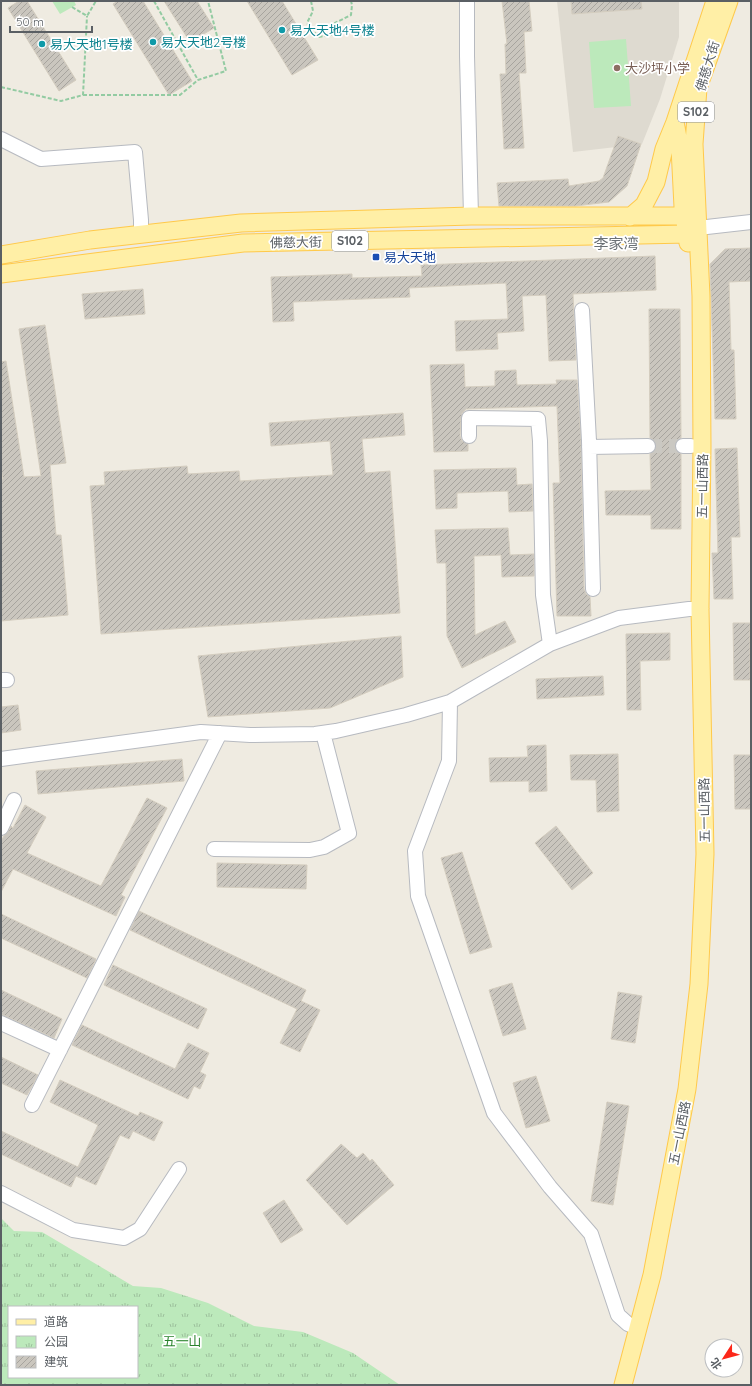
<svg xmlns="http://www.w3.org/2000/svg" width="752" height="1386" font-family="Quicksand,'Noto Sans SC',sans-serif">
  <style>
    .education { fill: #dedad0 }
    .park { fill: url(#park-tufts); fill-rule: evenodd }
    .garden { fill: #bce9bb }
    .building { fill: url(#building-hatch); stroke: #d4cdbf }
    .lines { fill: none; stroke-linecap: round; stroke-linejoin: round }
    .minor-tunnel { stroke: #cac8c2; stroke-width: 14; stroke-dasharray: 14 7; stroke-linecap: butt }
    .minor-casing { stroke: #b7bac0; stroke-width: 16 }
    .major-casing { stroke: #ffc94a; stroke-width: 19 }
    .path { stroke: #93cba2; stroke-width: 2; stroke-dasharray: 4 2; stroke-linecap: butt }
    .minor { stroke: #fff; stroke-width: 14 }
    .major { stroke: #ffefa6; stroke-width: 17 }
    .culture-dot { fill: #0f9aa8; stroke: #fff; stroke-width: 1.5 }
    .education-dot { fill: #8d6e63; stroke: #fff; stroke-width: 1.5 }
    .transit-dot { fill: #1a4fb4; stroke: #fff; stroke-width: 1.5 }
    .labels { text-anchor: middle; stroke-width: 3.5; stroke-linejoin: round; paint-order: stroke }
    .shield { fill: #fff; stroke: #8c8f92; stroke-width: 1 }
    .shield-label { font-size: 12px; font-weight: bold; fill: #5a5f64 }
    .culture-label { font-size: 13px; fill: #0d838f; stroke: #fff; text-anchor: start }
    .street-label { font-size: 13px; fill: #5a5f64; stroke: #fff }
    .education-label { font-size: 13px; fill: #785e54; stroke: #fff; text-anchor: start }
    .transit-label { font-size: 13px; fill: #164399; stroke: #fff; text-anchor: start }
    .park-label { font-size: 13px; fill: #2a832d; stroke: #fff }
    .quarter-label { font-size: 15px; fill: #6b7176; stroke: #fff }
  </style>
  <defs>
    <pattern id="park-tufts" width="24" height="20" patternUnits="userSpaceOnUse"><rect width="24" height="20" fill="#bce9bb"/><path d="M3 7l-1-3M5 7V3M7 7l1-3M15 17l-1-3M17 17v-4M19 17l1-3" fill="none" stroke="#9cc09c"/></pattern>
    <pattern id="building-hatch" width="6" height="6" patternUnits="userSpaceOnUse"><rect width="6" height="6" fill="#cac6be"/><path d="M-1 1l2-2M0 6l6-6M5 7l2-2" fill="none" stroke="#a7a49e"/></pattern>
  </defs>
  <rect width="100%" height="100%" fill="#efebe1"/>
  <path class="education" d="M557,1H679V37L660,99L642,144L573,152Z"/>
  <path class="park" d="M1,1218L14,1231L42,1232L133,1286L161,1288L208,1303L254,1326L303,1332L353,1353L400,1385H1ZM9,1307H137V1377H9Z"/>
  <path class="garden" d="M52,1H74L76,5L60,14Z
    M626,39L631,106L594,108L589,42Z"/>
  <path class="building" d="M19,1H27L76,80L59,91L8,8Z
    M118,1H143L192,81L169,95L113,4Z
    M164,1H197L214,28L190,42Z
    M247,1H282L318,60L292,75Z
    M502,1H529L532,31L524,32L526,73H519L524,148L504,149L500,74H506L505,44H507Z
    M571,1H641L642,9L572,14Z
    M618,136L641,144L627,186L609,202L575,206H499L497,183L568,179L569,186L599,181L603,178Z
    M751,248V281L729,282L731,350H734L736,419H715L710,264L725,249Z
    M655,256L656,290L573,294L576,360L549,361L546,295L522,296L524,331L497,333L498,349L456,351L455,321L508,319L506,283L409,288L410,297L293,302L294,321L273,322L271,277L352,274V278L422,276L421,265Z
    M143,289L145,314L85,319L82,294Z
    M649,309H680L681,438L676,441L675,446L676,451L681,454V529H651V515H606L605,491L651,490L650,454L655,450L656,446L655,441L650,438Z
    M45,325L66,463L50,465L56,535H61L68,615L1,621V479H3L1,469V362L6,361L24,477L41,476L19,329Z
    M464,364L465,387L495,386V371L516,370L517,385L557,384L556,380H577L581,441L584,589L586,594L590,597L591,616H557L553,483H560L557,406L466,409L462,413L461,418L460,436L462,441L468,444V451L434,452L430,365Z
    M403,413L405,435L362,439L365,473L390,471L400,613L101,634L90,486L105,485L104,472L187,466L188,474L239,471L240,481L333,475L330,441L271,446L269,423Z
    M737,448L740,537H731L733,599H714L712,553H718L715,449Z
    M516,468L517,485L532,484L533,511L509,512L508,491L457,493V508L436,509L434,470Z
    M508,528L510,555L534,554V576L502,577L501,555L474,556L475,635L505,621L516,642L462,668L447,636L446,563H437L435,530Z
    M733,623H750V680H734Z
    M670,633V660L640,661L641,710H627L626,634Z
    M401,636L403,677L330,708L208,717L198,656Z
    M603,676L604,695L537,699L536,679Z
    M18,705L21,730L1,733V707Z
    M546,745L547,791L529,792V781L490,782L489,758L528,757L527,746Z
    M618,754L619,811L597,812L596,780H571L570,755Z
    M734,755H751V809H735Z
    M182,759L184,781L38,794L36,771Z
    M147,798L167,808L121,895L125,897L116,916L13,869L1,892V841L4,836L8,832L11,826L13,828L25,805L46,817L27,853L101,886Z
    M556,826L593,873L572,890L535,843Z
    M462,852L492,947L470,954L441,858Z
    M217,863L307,865L306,889L217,887Z
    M139,911L306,990L301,1001L320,1010L300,1052L280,1043L297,1009L130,930Z
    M1,914L96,959L87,978L1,938Z
    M113,965L207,1009L198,1029L104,985Z
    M512,983L526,1029L503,1036L489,990Z
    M1,990L62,1019L54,1038L1,1014Z
    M618,992L642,996L635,1043L611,1039Z
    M82,1025L175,1069L188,1043L209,1053L200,1072L206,1075L200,1089L194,1086L188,1099L72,1045Z
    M1,1057L38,1075L27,1095L1,1083Z
    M536,1076L550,1121L526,1128L513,1083Z
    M60,1080L138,1116L140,1112L163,1122L154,1141L133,1131L129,1139L120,1135L96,1185L76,1176L71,1187L1,1154V1131L78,1167L98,1125L50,1102Z
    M607,1102L629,1106L613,1205L591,1201Z
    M341,1144L357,1158L363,1153L370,1161L372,1159L394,1185L347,1225L306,1180Z
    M284,1200L303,1230L281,1243L263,1213Z"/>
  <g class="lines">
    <path class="minor-tunnel" d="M648,446H683"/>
    <g class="minor-casing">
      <path id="minor" d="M467,1V56L471,216
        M1,139L41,159L135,152L141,220V235
        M698,228L751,222
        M582,310L589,441L593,589
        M469,436V418L538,419L540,441L543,595L550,644
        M683,446H691
        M589,447L648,446
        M1,680H7
        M450,702L449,761L415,851L418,896L494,1113L550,1187L591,1234L618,1315L628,1324L638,1328
        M1,759L201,732L250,735L315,734L336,731L406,715L450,702L550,644L619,618L689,609H700
        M1,828L14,800
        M214,849L310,850L324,847L349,833L323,733
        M1,1023L60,1050
        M32,1105L220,733
        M1,1193L73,1230L124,1238L140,1229L179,1169"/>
    </g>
    <g class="major-casing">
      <path id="major" d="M675,122L680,148L683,207L688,243
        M630,217L644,205L656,182L664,149L675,122L715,1
        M1,255L90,240L241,223L471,216H685L694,224
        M1,274L243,243L688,234L696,229
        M623,1385L652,1275L687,1089L699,984L705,854L700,609L702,446L701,296L694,144L698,88L729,1"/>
    </g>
    <path class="path" d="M154,1L198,80
      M311,1L313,11L307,23L318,37L331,35L335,23L351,15L352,5L351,1
      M72,7L87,16L96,1
      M1,87L61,101L83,95L87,16
      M83,95H180L198,80L226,71L208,1"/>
    <use href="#minor" class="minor"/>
    <use href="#major" class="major"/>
  </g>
  <g class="culture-dot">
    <circle cx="282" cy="30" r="4"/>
    <circle cx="153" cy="42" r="4"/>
    <circle cx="42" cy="44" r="4"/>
  </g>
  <circle class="education-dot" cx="617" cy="68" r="4"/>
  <rect class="transit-dot" x="372" y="253" width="8" height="8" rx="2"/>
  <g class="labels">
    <g class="shield">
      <rect x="678" y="102" width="36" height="20" rx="3"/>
      <rect x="332" y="231" width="36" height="20" rx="3"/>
    </g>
    <g class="shield-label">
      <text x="696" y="116">S102</text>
      <text x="350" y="245">S102</text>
    </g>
    <g class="culture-label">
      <text x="290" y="35">易大天地4号楼</text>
      <text x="161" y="47">易大天地2号楼</text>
      <text x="50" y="49">易大天地1号楼</text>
    </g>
    <g class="street-label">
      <text transform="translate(707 66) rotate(-73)" y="5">佛慈大街</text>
      <text transform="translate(296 242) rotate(-1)" y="5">佛慈大街</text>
      <text transform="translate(702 486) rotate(-89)" y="5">五一山西路</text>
      <text transform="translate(704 810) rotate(-91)" y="5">五一山西路</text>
      <text transform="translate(679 1133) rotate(-79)" y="5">五一山西路</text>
    </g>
    <g class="education-label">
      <text x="625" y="73">大沙坪小学</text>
    </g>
    <g class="transit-label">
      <text x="384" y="262">易大天地</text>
    </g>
    <g class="park-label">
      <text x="182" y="1346">五一山</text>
    </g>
    <g class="quarter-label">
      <text x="616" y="249">李家湾</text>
    </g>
  </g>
  <rect width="752" height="1386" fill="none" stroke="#5a5f64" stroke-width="4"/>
  <rect x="8" y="1306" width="130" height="72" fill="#ffffff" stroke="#bdbfc1"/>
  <rect x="16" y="1319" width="20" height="6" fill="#ffefa6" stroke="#bdbfc1"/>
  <text x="44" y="1326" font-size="12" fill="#5a5f64">道路</text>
  <rect x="16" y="1336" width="20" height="12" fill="url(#park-tufts)" stroke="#bdbfc1"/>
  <text x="44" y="1346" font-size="12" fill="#5a5f64">公园</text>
  <rect x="16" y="1356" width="20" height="12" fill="url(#building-hatch)" stroke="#bdbfc1"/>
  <text x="44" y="1366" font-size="12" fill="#5a5f64">建筑</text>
  <g transform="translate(724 1358) rotate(234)"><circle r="19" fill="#ffffff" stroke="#bdbfc1"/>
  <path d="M0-3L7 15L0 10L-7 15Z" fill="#fc271a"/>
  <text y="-6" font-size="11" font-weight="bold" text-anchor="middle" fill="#5a5f64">北</text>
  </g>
  <path d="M10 26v6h82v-6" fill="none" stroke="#5a5f64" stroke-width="2"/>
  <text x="16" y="26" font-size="12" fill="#5a5f64" stroke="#ffffff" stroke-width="3" paint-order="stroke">50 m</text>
</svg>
